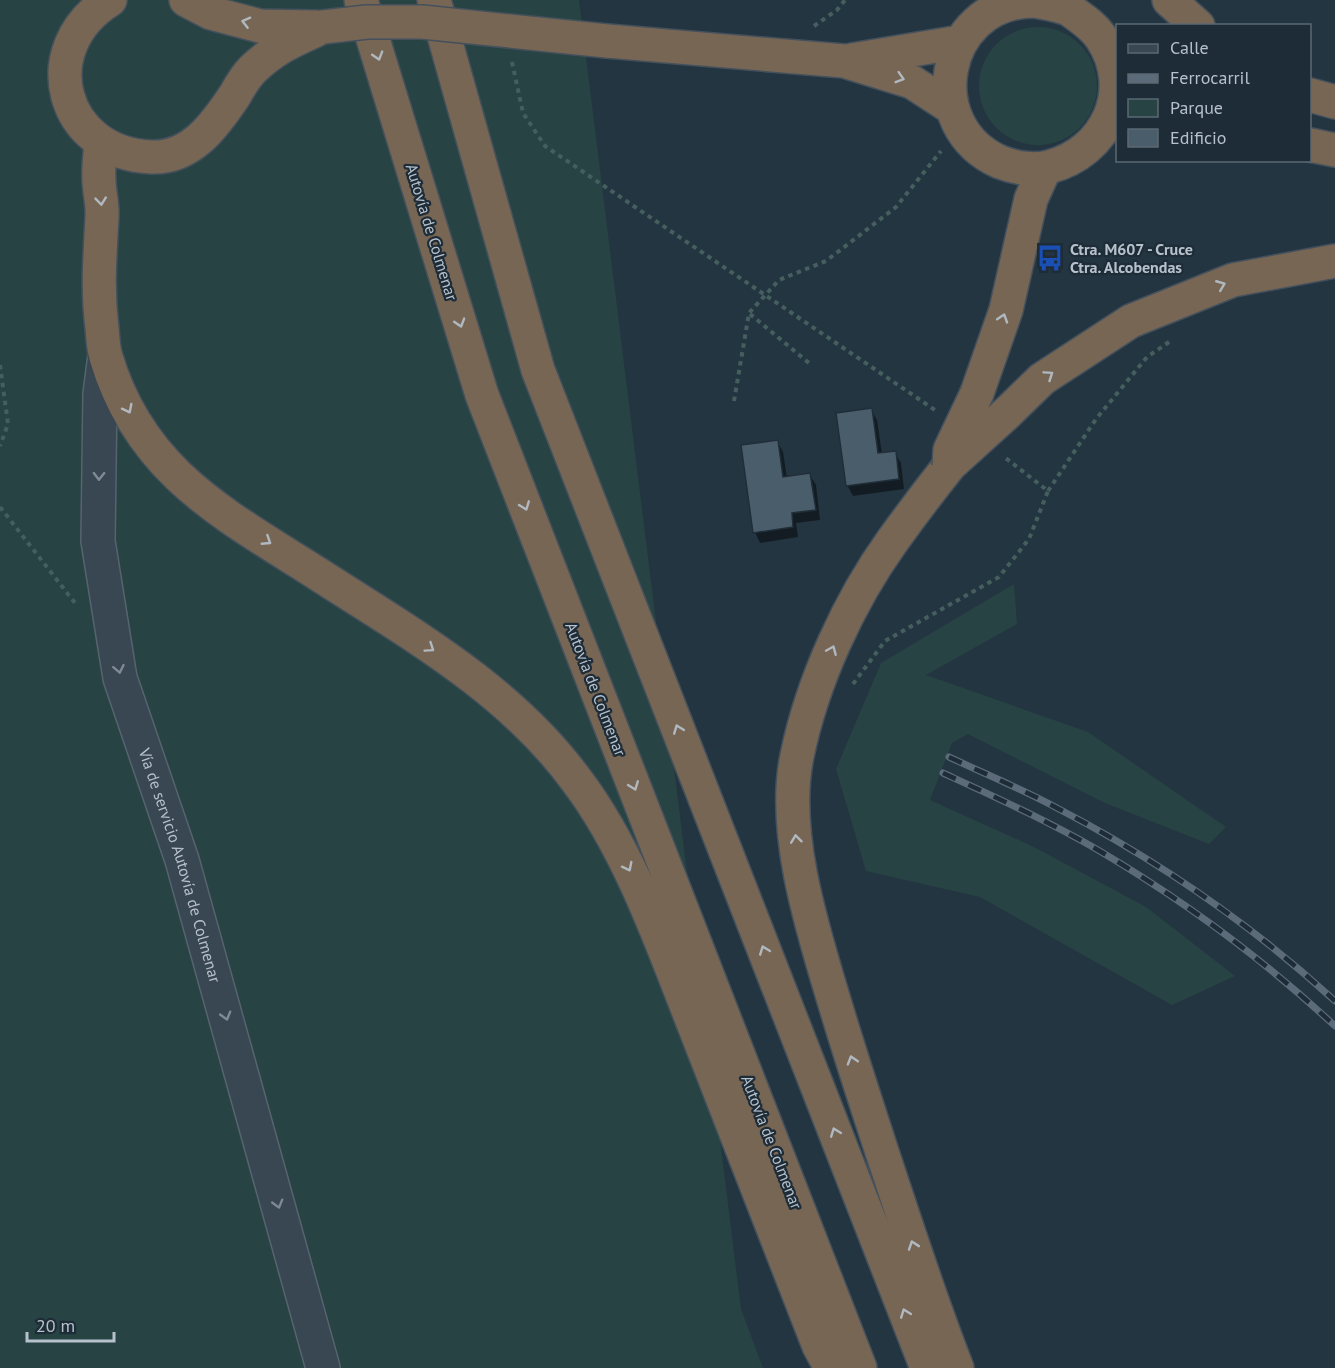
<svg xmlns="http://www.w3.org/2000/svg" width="1335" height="1368" font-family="'PT Sans',sans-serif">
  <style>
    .green { fill: #274343 }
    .shadow { fill: #0007 }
    .building { fill: #4a5d6b; stroke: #202e39; stroke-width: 1.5 }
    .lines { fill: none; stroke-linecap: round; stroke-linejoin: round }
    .minor-casing { stroke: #57646f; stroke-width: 36 }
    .highway-casing { stroke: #44515c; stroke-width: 36 }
    .path { stroke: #455f5e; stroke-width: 4; stroke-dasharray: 4.5 4.5; stroke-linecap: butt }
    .minor { stroke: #394752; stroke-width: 33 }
    .highway { stroke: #786655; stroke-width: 33 }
    .rail-casing { stroke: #5b6b79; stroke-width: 7 }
    .rail { stroke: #1e2c37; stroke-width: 4.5; stroke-dasharray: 14; stroke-linecap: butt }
    .highway-bridge-casing { stroke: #44515c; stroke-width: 36; stroke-linecap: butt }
    .highway-bridge { stroke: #786655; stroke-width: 33 }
    .oneway { stroke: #b0b8c0 }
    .oneway2 { stroke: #7e8a95 }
    .labels { text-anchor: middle; stroke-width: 4.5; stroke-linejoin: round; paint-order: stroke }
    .street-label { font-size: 16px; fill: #b6c1cc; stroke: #1e2c37 }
    .poi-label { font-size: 16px; font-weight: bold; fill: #b6c1cc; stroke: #1e2c37; text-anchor: start }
  </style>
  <rect width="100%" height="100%" fill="#243542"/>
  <path class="green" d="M0,0H579L741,1309L763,1368H0Z
    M979 86a59 59 0 1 1 118 0a59 59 0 1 1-118 0Z
    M1014,584L1017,624L926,675L1088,732L1226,827L1209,844L1105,803L968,734L952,743L930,800L1034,847L1146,907L1235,976L1172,1005L980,897L866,871L836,769L881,663Z"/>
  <path class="shadow" d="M871,410L877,420L882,454L895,453L901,463L904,489L853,496L847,485Z
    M777,441L783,452L787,478L810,475L816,485L820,520L796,523L798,537L760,543L755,532Z"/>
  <path class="building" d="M872,408L878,453L896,451L899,479L846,486L836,413Z
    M778,440L783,477L810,473L816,510L792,513L793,527L753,533L741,445Z"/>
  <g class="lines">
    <g class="minor-casing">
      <g id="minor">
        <path id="s1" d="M105,355L100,394L98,541L120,678L182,860L323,1368"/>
      </g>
    </g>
    <g class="highway-casing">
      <path id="highway" d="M110,0C33,48 60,153 151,157C191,159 215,125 235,95C240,86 246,76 253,69C276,47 295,40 323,27
        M186,0L211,13L260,26L316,27
        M361,0L482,395L860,1368
        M434,0L538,370L927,1368
        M1058,0C1072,14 1091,21 1102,39C1135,90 1107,152 1049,167C1034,171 1015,168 1000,162C919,126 941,5 1030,1C1042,1 1054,5 1066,8
        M1169,0L1198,26
        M607,41L844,61L912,82L952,108
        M852,60L960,42
        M1310,95L1335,102
        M101,143C100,155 98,168 99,180C99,192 103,204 102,217C100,256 97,288 102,328C103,337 103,348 106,357C140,472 224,514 318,574C411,634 511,690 577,781C630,851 663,947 695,1028C736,1134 778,1240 819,1346L831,1368
        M1310,145L1335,150
        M977,393L1006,310L1031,199L1045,168
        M1006,414L1042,379L1131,321L1233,280L1335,261
        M949,466C930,490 911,515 893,540C849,601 812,682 797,756C781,832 813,931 835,1004C850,1054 866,1103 882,1152C906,1224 929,1297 957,1368"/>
    </g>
    <path class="path" d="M814,26L837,10L845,0
      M512,62L523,113L545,146L935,410
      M750,314L809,363
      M0,365L8,424L0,446
      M734,401L749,313L779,280L826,261L896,207L941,151
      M1048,491L1096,419L1147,357L1172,340
      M0,507L75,603
      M853,684L885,641L999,577L1029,539L1048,491L1003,456"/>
    <use href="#minor" class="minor"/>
    <use href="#highway" class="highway"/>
    <g class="rail-casing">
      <path id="rail" d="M949,757C985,774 1022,789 1057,808C1157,860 1251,924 1335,1001
        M943,773C995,797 1048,821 1098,850C1183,900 1263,959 1335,1026"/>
    </g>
    <use href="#rail" class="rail"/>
    <g class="highway-bridge-casing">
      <path id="highway-bridge" d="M323,27L367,22H422L607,41
        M952,463L1006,414
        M949,466L950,450L977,393"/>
    </g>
    <use href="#highway-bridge" class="highway-bridge"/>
  </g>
  <defs><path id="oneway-chevron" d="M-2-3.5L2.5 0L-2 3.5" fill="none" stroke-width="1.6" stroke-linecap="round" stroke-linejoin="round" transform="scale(1.5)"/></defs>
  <g class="oneway">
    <use href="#oneway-chevron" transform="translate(246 22) rotate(-166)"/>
    <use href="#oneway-chevron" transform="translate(378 56) rotate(73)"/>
    <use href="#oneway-chevron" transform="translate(900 78) rotate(17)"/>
    <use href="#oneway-chevron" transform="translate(101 201) rotate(84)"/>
    <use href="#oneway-chevron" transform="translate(1221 285) rotate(-22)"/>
    <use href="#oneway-chevron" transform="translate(1003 318) rotate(-72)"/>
    <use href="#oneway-chevron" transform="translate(460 323) rotate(73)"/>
    <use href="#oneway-chevron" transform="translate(1049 375) rotate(-34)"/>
    <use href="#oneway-chevron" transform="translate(128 409) rotate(63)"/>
    <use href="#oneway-chevron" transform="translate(525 506) rotate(69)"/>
    <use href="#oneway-chevron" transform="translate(267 541) rotate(33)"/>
    <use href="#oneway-chevron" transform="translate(430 648) rotate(34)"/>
    <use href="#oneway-chevron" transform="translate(832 650) rotate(-67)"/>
    <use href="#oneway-chevron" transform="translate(678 729) rotate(-111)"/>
    <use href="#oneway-chevron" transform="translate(634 786) rotate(69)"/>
    <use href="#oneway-chevron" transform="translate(796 839) rotate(-97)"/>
    <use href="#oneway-chevron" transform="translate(628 867) rotate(63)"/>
    <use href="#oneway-chevron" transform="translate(764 950) rotate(-111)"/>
    <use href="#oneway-chevron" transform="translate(852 1060) rotate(-107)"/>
    <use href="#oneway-chevron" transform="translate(835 1132) rotate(-111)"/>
    <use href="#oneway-chevron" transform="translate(913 1245) rotate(-109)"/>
    <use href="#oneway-chevron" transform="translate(905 1313) rotate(-111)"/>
  </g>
  <g class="oneway2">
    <use href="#oneway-chevron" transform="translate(99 476) rotate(91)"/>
    <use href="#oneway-chevron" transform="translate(119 669) rotate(79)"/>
    <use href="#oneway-chevron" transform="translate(226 1016) rotate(74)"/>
    <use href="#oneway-chevron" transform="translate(278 1204) rotate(74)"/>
  </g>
  <defs>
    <g id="bus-bare" transform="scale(2.07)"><path d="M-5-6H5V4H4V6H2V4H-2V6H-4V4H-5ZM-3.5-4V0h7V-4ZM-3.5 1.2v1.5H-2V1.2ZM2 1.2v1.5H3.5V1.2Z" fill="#1a4fb4" stroke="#1e2c37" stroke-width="2.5" paint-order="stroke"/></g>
  </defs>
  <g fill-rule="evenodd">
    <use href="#bus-bare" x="1050" y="258"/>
  </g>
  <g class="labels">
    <g class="street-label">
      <text transform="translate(432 232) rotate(73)" y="6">Autovía de Colmenar</text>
      <text transform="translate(596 689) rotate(69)" y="6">Autovía de Colmenar</text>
      <text dy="6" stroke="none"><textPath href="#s1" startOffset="522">Vía de servicio Autovía de Colmenar</textPath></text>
      <text transform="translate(772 1142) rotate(69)" y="6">Autovía de Colmenar</text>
    </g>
    <g class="poi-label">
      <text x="1070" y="255">Ctra. M607 - Cruce<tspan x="1070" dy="18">Ctra. Alcobendas</tspan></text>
    </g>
  </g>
  <rect x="1116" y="24" width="195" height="138" fill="#1e2c37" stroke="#5b6873" stroke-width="1.5"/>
  <rect x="1128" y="44" width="30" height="9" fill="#394752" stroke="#5b6873" stroke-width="1.5"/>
  <text x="1170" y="54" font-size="18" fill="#b6c1cc">Calle</text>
  <rect x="1128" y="74" width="30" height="9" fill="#5b6b79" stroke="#5b6873" stroke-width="1.5"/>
  <text x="1170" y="84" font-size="18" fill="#b6c1cc">Ferrocarril</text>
  <rect x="1128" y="99" width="30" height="18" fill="#274343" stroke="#5b6873" stroke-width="1.5"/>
  <text x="1170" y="114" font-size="18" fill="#b6c1cc">Parque</text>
  <rect x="1128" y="129" width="30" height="18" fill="#4a5d6b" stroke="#5b6873" stroke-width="1.5"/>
  <text x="1170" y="144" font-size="18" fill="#b6c1cc">Edificio</text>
  <path d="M27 1332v9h87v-9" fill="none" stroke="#b6c1cc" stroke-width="3"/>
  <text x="36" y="1332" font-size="18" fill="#b6c1cc" stroke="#1e2c37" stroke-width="4.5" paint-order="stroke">20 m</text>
</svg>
